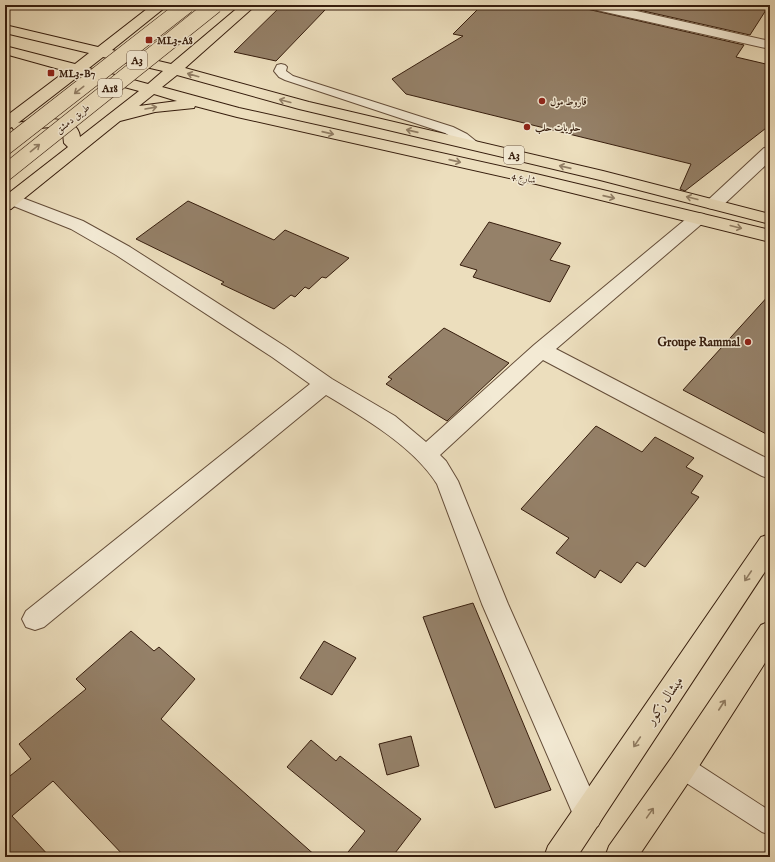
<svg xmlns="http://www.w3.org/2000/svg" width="775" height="862" font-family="'IM FELL English',Amiri,serif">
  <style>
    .building { fill: #958169; stroke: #361d0d }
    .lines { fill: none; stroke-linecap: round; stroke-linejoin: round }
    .service-casing { stroke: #644d39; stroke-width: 2 }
    .minor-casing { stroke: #644d39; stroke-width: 2 }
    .primary-casing { stroke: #361d0d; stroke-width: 2 }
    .trunk-casing { stroke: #361d0d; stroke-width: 2 }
    .service { fill: #f3ead4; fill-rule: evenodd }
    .minor { fill: #f3ead4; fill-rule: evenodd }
    .primary { fill: #ecdebd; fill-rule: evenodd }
    .trunk { fill: #ecdebd; fill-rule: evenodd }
    .trunk-bridge-casing { stroke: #361d0d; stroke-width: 17; stroke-linecap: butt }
    .trunk-bridge { stroke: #ecdebd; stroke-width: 16 }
    .oneway { stroke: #917e65 }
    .poi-dot { fill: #8f2418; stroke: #f3ead4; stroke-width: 1.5 }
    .labels { text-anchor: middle; stroke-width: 3; stroke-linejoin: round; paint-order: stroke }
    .far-poi-label { font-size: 10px; font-weight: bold; fill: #361d0d; stroke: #f3ead4; text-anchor: start }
    .far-street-label { font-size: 10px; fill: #361d0d; stroke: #f3ead4 }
    .shield { fill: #f3ead4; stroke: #6f5a49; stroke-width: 1 }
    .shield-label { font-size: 11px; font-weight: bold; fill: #361d0d }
    .poi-label { font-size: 12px; font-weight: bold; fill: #361d0d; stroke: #f3ead4; text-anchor: end }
    .near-street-label { font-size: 14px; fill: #361d0d; stroke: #f3ead4 }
  </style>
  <rect width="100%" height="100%" fill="#ecdebd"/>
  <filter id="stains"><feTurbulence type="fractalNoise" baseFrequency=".005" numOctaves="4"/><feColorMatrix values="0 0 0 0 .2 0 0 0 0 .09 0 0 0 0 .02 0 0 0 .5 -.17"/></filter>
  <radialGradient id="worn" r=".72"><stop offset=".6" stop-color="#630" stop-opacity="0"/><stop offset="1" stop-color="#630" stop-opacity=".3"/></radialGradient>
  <path class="building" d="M282,5H300L325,10L276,61L234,52Z
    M482,5H584L587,9L744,45L736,57L770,65V125L685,191L680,189L691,164L406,94L392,79L463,36L453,34Z
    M617,5H745L766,10L750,35Z
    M188,201L274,240L285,230L349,258L326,278L322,277L309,289L305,287L295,297L291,295L274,309L221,284L224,282L136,239Z
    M489,222L561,243L550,260L570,266L550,302L473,277L477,270L460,265Z
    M770,294V436L683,390Z
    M444,328L509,363L447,421L386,384L392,379L388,377Z
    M596,426L642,452L655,437L694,458L686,467L703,476L691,493L699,497L645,567L637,562L621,583L600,570L595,578L556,553L569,538L521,509Z
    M473,603L551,790L495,808L423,617Z
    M131,631L154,651L159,647L195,679L161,719L317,857H125L53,781L12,816L50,857H5V780L31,759L19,744L86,689L76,679Z
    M324,641L356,658L332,695L300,678Z
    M411,736L419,766L387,775L379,744Z
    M311,740L336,761L340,756L421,819L392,857H344L365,831L287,767Z"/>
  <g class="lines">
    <g class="service-casing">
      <path id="service" d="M281,64L285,65L287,67L286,71L293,76L453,127L467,134L482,146L480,149H472L445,133L285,80L279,77L274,71L277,65Z
        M682,756L690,759L770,811V835L762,832L674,775L671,767L674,759Z"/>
    </g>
    <g class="minor-casing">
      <path id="minor" d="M585,5H610L770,41V49L592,9L587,8Z
        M770,147V161L720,208L714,209L708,208L705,204L708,200L764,148Z
        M12,194L83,221L130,247L286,347L332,379L395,416L426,442L534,345L692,214L698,213L704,214L707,218L704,222L556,349L770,460V479L762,476L543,360L440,455L446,461L458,481L508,604L598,806L603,816L598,826L588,831L578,826L482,604L437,484C413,446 364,418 326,395L44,627L35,630L26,627L22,619L26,611L310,384L272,357L116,255L71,229L6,203L5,196Z"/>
    </g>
    <g class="primary-casing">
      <path id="primary" d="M770,534V564L577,857H544L548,846L761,537Z
        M770,621V655L692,777L638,857H605L609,846L672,757L761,625Z"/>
    </g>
    <g class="trunk-casing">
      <path id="trunk" d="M152,5H168L112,50L171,64L241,5H256L185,68L309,102L603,171L770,214V224L600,180L299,109L177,75L162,87L239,108L536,174L770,230V242L536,184L237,117L195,106L194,108L155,112L120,121L11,209L5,210V196L68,147L64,143L63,134C53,119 28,134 14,130L12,127L5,130V117L66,71L5,54V46L75,64L89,53L5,33V25L98,47ZM103,57L163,71L148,84L89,68ZM80,75L139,91L80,137C78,112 34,119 18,123ZM154,94L177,101L139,106Z"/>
    </g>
    <use href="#service" class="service"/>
    <use href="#minor" class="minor"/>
    <use href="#primary" class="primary"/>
    <use href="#trunk" class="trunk"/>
    <g class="trunk-bridge-casing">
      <path id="trunk-bridge" d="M5,147L187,5
        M5,173L215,5"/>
    </g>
    <use href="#trunk-bridge" class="trunk-bridge"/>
  </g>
  <defs><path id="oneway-shaft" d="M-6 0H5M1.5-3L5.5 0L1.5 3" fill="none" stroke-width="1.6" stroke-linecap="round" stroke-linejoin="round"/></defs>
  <g class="oneway">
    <use href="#oneway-shaft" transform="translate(193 75) rotate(-164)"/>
    <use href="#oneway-shaft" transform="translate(79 90) rotate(142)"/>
    <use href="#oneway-shaft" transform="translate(285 101) rotate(-165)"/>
    <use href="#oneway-shaft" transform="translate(151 108) rotate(-10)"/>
    <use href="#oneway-shaft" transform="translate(412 131) rotate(-167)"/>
    <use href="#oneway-shaft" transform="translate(328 133) rotate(13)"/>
    <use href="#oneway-shaft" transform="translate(35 148) rotate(-39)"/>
    <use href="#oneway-shaft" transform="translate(455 161) rotate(13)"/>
    <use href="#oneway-shaft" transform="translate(565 167) rotate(-167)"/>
    <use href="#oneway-shaft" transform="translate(609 197) rotate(13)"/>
    <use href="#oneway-shaft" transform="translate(692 198) rotate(-166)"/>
    <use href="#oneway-shaft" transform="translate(736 227) rotate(14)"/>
    <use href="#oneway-shaft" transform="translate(748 576) rotate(124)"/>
    <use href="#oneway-shaft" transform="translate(722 705) rotate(-57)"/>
    <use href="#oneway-shaft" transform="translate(637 742) rotate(124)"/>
    <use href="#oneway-shaft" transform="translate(650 813) rotate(-55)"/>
  </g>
  <g class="poi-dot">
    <rect x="145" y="36" width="8" height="8" rx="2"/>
    <rect x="47" y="69" width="8" height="8" rx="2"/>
    <circle cx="542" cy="101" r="4"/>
    <circle cx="527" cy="127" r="4"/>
    <circle cx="748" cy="342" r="4"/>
  </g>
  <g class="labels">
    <g class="far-poi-label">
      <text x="157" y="44">ML3-A8</text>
      <text x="59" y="77">ML3-B7</text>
      <text x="550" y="105">قاروط مول</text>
      <text x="535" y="131">حلويات حلب</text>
    </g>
    <g class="far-street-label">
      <text transform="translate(72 118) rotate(-39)" y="4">طريق دمشق</text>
      <text transform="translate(524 177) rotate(13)" y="4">شارع 4</text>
    </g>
    <g class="shield">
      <rect x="127" y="51" width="20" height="18" rx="3"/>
      <rect x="98" y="79" width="24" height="18" rx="3"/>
      <rect x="504" y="146" width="20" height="18" rx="3"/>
    </g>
    <g class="shield-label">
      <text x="137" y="64">A3</text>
      <text x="110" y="92">A18</text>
      <text x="514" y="159">A3</text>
    </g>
    <g class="poi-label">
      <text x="740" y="346">Groupe Rammal</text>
    </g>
    <g class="near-street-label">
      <text transform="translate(664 700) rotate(-56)" y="5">ميشال زكور</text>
    </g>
  </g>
  <rect width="775" height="862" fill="none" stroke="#ecdebd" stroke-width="20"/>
  <rect x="6" y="6" width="763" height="850" fill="none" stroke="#361d0d" stroke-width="2"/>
  <rect x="10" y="10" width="755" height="842" fill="none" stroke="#361d0d"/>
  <rect width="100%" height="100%" filter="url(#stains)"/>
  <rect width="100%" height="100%" fill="url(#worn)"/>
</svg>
